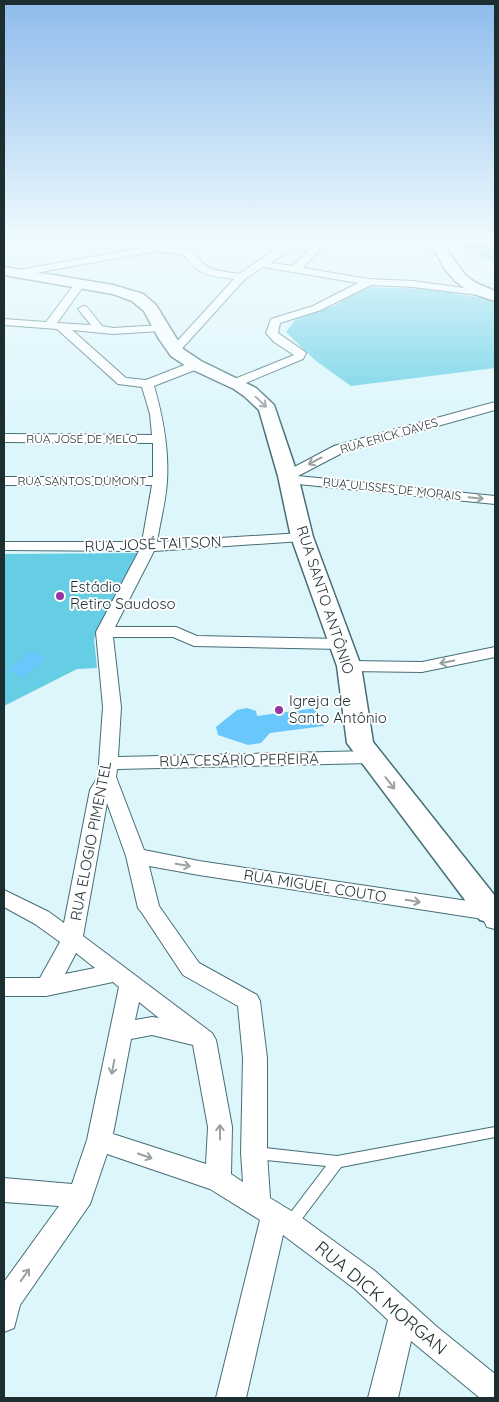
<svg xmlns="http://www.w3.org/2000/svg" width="499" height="1402" font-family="Quicksand,sans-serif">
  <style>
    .green { fill: #66cee4 }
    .building { fill: #69c7fc }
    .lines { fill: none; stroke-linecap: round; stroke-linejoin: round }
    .lane-casing { stroke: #466e77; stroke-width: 2 }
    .street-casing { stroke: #466e77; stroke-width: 2 }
    .secondary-casing { stroke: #466e77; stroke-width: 3 }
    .lane { fill: #fff; fill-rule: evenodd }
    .street { fill: #fff; fill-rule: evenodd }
    .secondary { fill: #fff; fill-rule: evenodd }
    .oneway { stroke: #99a1a2 }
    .poi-dot { fill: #95369f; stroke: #fefefe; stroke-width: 2 }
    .labels { text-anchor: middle; stroke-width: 4; stroke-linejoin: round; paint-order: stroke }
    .far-street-label { font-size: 12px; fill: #1d2e31; stroke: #fefefe }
    .street-label { font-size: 15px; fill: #1d2e31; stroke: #fefefe }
    .poi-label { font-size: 15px; fill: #1d2e31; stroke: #fefefe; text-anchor: start }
    .near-street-label { font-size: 18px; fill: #1d2e31; stroke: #fefefe }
  </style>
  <rect width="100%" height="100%" fill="#dcf6fc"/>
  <path class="green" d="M458,243H495V263Z
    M364,287L427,289L495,300V368L351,386L316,361L286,332L295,320L336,305Z
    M139,553L94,639L97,668L77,669L4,706V554Z"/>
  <path class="building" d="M31,651L47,658L24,677L8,670Z
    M247,708L256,711L257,716L316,708L324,726L270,733L261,743L248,745L218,735L216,727L237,710Z"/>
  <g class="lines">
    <g class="lane-casing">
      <path id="lane" d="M495,1127V1137L341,1167L295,1228L290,1230L285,1228L283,1224L285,1220L326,1166L256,1159L252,1157L250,1153L252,1149L256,1147L337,1156Z"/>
    </g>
    <g class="street-casing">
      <path id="street" d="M158,243H169L166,246L192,251C207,272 215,270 239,274L285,243H295L291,249L271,263L293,266L316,243H326L303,268L369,279L413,281L492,292L495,293V297L413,287L371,285L321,310L280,323L278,333L304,351L306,353L303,359L236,387L230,383L232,380L294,355L274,342L266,333L271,319L313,306L358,283L263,267L245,279L178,353L174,354L168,351L170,349L234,279C209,275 200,277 184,255L156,251L19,276L14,273L19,270L153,246Z
        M80,281L85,284L57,323L91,325L78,309L83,306L87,307L102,326L113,328L161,325L167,328L161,331L113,334L72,330L126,378L146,380L192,362L196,361L202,365L200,368L154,386C163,417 169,448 167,481C166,501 160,522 157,542L302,533L307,534L309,537L307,540L302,541L154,551L115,627H176L197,636L341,639L347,640L349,644L347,648L341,649L194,646L173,637H113L121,707L118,757L370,751L377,753L379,757L377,761L370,763L117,769L116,777L144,850L199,861L495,905V929L487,927L483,919L199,875L149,866L159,906L199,963L257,995L260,1001L267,1058V1153L270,1198L298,1215L375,1271L436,1326L495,1374V1398H480L411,1341L398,1398H368L388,1320L355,1289L283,1235L246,1398H216L260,1220L210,1189L107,1154L90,1204L20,1305L14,1328L4,1332V1282L59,1206L4,1202V1178L72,1184L87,1140L119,987L113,982L46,996H4V978H40L60,942L35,924L4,907V890L49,912L64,923L90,790L98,777L103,707L96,632L139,551L4,550V542H142L152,485H4V477H153V443L4,442V434L152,435L150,414L142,387L118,384L57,329L4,325V319L46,322L76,282ZM107,803L126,856L138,908L142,913L183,975L238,1006L243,1058L241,1153L243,1182L231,1174L232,1127L216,1040L212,1033L83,936ZM76,953L95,968L65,974ZM139,1002L159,1018L152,1017L135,1020ZM152,1035L193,1045L208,1127L206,1164L113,1134L131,1039Z
        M495,402V410L344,452L298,476L495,496V504L288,483L281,479L283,473L334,446Z
        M495,647V657L422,672L349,671L343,670L341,666L343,662L349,661L422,662Z"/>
    </g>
    <g class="secondary-casing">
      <path id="secondary" d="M426,243H442L465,275L476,283L495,291V301L471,293L455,281L444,268L436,252Z
        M4,267L113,285L143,294L156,305L183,349L201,361L256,388L274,405L298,476L313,537L361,666L373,742L495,896V924L480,920L347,743L337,666L291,537L278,476L259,410L244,396L234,389L189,368L171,356L159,339L144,311L132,301L113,294L4,275Z"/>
    </g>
    <use href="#lane" class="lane"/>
    <use href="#street" class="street"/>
    <use href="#secondary" class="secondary"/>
  </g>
  <defs><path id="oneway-shaft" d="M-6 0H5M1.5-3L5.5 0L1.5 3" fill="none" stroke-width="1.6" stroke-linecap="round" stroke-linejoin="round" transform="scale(1.25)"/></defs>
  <g class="oneway">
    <use href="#oneway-shaft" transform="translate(261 402) rotate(44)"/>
    <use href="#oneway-shaft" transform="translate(315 461) rotate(152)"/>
    <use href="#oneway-shaft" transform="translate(476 498) rotate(6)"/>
    <use href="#oneway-shaft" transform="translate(447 662) rotate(168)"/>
    <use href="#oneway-shaft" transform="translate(390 783) rotate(52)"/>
    <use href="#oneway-shaft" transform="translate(183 865) rotate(10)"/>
    <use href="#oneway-shaft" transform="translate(413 901) rotate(9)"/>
    <use href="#oneway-shaft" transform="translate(113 1067) rotate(101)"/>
    <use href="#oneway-shaft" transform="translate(220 1132) rotate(-91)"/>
    <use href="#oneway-shaft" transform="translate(145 1156) rotate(19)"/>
    <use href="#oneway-shaft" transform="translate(25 1275) rotate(-55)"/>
  </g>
  <linearGradient id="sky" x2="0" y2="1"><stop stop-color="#8ebbec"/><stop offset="0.55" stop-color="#effbfe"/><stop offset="1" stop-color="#effbfe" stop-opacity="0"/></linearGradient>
  <rect width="499" height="439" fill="url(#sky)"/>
  <g class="poi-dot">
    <circle cx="60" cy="596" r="5"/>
    <circle cx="279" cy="710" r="5"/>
  </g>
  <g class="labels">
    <g class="far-street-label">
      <text transform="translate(389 436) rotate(-16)" y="4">RUA ERICK DAVES</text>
      <text x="82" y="443">RUA JOSÉ DE MELO</text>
      <text x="82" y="485">RUA SANTOS DUMONT</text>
      <text transform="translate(392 489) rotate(6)" y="4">RUA ULISSES DE MORAIS</text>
    </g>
    <g class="street-label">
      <text transform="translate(153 544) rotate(-2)" y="5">RUA JOSÉ TAITSON</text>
      <text transform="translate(325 600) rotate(72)" y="5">RUA SANTO ANTÔNIO</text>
      <text transform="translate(239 760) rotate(-1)" y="5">RUA CESÁRIO PEREIRA</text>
      <text transform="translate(91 841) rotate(-79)" y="5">RUA ELOGIO PIMENTEL</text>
      <text transform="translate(315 886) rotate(9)" y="5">RUA MIGUEL COUTO</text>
    </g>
    <g class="poi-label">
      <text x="70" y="592">Estádio<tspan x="70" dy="17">Retiro Saudoso</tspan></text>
      <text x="289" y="706">Igreja de<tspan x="289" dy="17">Santo Antônio</tspan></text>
    </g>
    <g class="near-street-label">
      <text transform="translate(381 1298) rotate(40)" y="6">RUA DICK MORGAN</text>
    </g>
  </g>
  <rect width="499" height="1402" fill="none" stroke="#1d2e31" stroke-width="10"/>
</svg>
